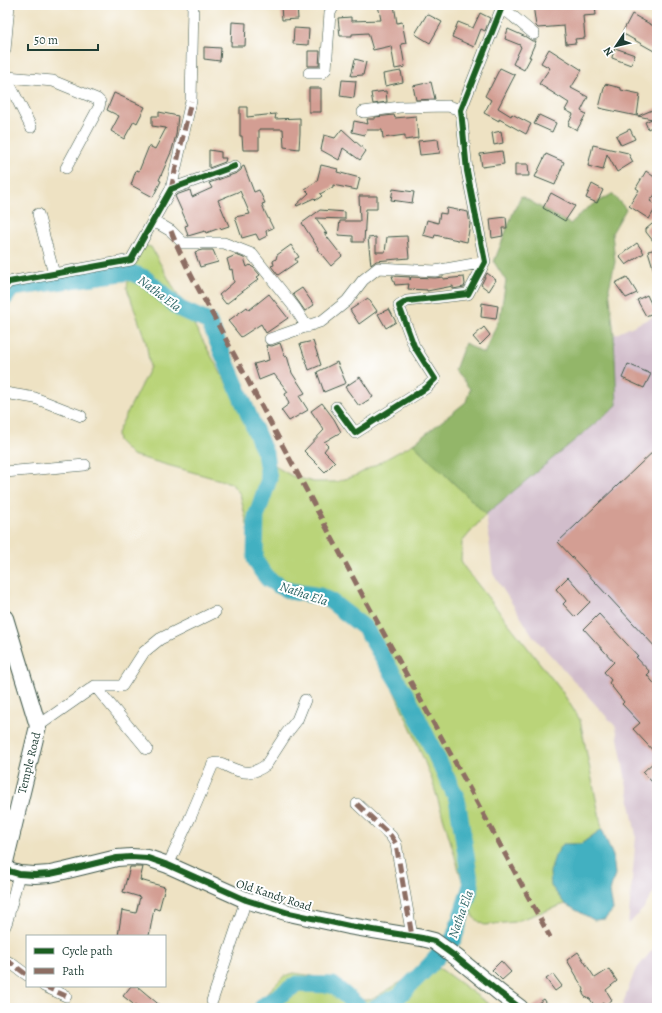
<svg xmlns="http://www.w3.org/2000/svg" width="662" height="1013" font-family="Alegreya,serif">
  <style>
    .industrial { fill: #d1bdcb }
    .green { fill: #bad479; stroke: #6c8856 }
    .forest { fill: #93b669; stroke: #597a4e }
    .water { fill: #43b0c1; stroke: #31767a }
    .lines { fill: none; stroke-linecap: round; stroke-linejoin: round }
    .river { stroke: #43b0c1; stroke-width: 17 }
    .building { fill: #d39e93 }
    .street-casing { stroke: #3e5649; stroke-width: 12 }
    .secondary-casing { stroke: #3e5649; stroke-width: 18 }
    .street { stroke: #fff; stroke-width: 11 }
    .secondary { stroke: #fff; stroke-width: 16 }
    .quiet { stroke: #8d6e63; stroke-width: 5; stroke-dasharray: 10 5; stroke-linecap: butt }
    .cycleway-casing { stroke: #fff; stroke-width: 8 }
    .cycleway { stroke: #1b5e20; stroke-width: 6 }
    .labels { text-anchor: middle; stroke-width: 4; stroke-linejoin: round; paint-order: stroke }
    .street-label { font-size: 12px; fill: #1f3d34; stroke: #fff }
    .water-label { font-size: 13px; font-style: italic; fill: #2c6565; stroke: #fff }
  </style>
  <rect width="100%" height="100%" fill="#fff"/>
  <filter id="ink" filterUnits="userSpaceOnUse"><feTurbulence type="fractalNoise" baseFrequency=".025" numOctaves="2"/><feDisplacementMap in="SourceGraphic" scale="8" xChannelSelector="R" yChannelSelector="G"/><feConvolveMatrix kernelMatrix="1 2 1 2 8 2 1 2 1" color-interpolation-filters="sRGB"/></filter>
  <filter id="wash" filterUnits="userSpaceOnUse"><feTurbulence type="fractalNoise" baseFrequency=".012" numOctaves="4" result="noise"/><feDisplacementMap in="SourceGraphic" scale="16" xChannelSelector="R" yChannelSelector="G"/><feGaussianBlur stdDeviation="0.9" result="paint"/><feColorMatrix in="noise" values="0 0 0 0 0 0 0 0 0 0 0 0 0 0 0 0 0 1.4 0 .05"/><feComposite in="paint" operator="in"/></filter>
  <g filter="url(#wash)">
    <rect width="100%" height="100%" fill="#eee2c3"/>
    <path class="industrial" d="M657,315V887L644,908L628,925L636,836L616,727L533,636L493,574L486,514L616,405L614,335Z
      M657,944V1008H621L635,971Z"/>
    <path class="green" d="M142,245L151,247L265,453L278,468L292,476L313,482H336L357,475L413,444L486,514L462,542L461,560L464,567L561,690L580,720L602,829L581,844H563L551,886L565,904L514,922L484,925L473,917L432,780L413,733L389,680L368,643L353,623L329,600L320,596L290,591L281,587L268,579L261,570L255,559L240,494L231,483L132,455L118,441L117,433L150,367L146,342L127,288L129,272L137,248Z
      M430,965L442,970L494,1008H256L270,990L284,976L294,973L313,976L338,995L354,1002L374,998Z"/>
    <path class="forest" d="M612,194L626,209L612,233L615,262L609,288L614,335L617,405L486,514L413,444L466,402L470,389L455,370L465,343L484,354L500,317L506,281L494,262L513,213L521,196L570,224L586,209Z"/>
    <path class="water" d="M602,829L613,856L615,874L610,892L613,910L605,919L594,920L565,904L551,886L550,872L555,856L563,844H581Z"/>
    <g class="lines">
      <path class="river" d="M5,298L12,288L129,272L145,278L180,309L209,322L265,453L269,479L256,517L255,559L261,570L268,579L281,587L290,591L320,596L329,600L365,628L409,700L457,799L471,886L454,938L430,965L400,995L374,1008
        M262,1008L263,1006L297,984L333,985L360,1008"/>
    </g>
    <g id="blocks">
      <path class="building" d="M281,5H297L298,19L282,20Z
        M378,5H394L397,23L402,22L406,43L401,44L405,67L395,69L391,46L373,50L368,33L352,34V36H340L338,18L351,17V21L381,20Z
        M533,5H595L596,15L583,16L585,38L575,39L576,43L566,44L564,26L538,28L536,26Z
        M480,13L490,18L485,31L481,29L474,47L452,37L458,22L473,28Z
        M427,14L442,22L430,43L415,34Z
        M632,14L657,28V47L654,51L622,33Z
        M232,22L246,23L245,46H231Z
        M294,28L309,29L308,45L293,44Z
        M508,29L526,37L532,41H536L529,57H531L524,70L513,64L521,47L520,46V45L505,39Z
        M204,47L221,48L220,61L204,59Z
        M615,48L635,55L631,65L612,58V57Z
        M549,49L582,70L571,88L588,97L581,111L586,114L577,130L568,125L573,114L565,110L569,103L539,84L550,68L541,63Z
        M308,51H320L319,66H308Z
        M355,59L366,62L363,75L351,76Z
        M500,68L515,75L498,108L511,116L512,114L531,124L526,134L499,119V121L484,113L491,100L485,96L489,88H490Z
        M401,71L403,82L385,86L383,74Z
        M342,80L356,81L354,98L340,96Z
        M431,82L435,99L416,100L413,86Z
        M605,84L621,88V90L640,94L637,116L599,108Z
        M309,88H321V112H309Z
        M386,91L387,102L373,104L371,93Z
        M114,93L145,107L137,123L134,121L124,139L111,131L119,116L107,110Z
        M240,107H247V117L276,114L275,119L300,118V133L299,149L284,147L283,129H259V150H243L242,136H240Z
        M657,108V124L648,129L645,122L652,119L638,116Z
        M159,112L178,116L176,135L172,150L159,180L161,181L153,197L131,185L136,170L139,171L149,146L155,149L166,128L152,126V116H159Z
        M394,115L395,118L416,116L418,138L405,140V135L383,138L382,130H366L365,135L352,132L354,121L368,124L367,119H375V117Z
        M539,115L556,123L552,132L534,124Z
        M342,129L366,151L360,160L343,148L339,160L321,150L324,135L335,138Z
        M630,129L635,139L621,145L616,136Z
        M501,131L503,143L494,145L492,133Z
        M438,139L440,153L420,155L418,141Z
        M593,145L628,153L633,162L617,172L607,154L603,170L588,166Z
        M209,150L221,152V158H226L225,162L209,168Z
        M502,151L504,164L482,167L480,154Z
        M546,154L564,162L555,185L535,177Z
        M515,164H528L529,176H515Z
        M321,165L338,169L337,172L360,178L357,190L333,185V187L320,194L322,196L316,200L314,198L297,206L296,205L309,193L305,189L317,181Z
        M244,166L254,192L259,190L265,203L262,204L265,212L273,228L266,231L267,236L259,240L256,234L242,238L235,217L250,214L240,191L218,200L229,226L220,229V228L206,233L205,231L188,236L185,226L188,225L175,196L176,195L190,190L192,197L212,188L209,183L237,173L241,170L242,167Z
        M646,171L657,179V192L650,201L657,206L649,219L629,206L639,190L636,188Z
        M592,184L603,190L597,203L586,198Z
        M393,189L414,192L412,203L391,200Z
        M551,193L575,206L565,221L543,208Z
        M359,196H377V209H366L364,242H353V236L338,235L340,221H360Z
        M447,208L468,212L470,224L467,242L435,235L434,238L423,235L427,220L438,223L440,213L446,214Z
        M320,210L345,212V219L316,218L327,234L324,233L342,256L331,266L317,249L318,248L302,223Z
        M506,217L507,228H502L503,236L492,238L490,219Z
        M657,220V246L646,232V229Z
        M407,236L409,258L376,261L371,265L368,238L376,237V252H385L387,237Z
        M637,243L644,253L626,265L619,256Z
        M291,245L299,257L295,259L297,262L278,275L271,266L274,265L273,261L276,259L277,255Z
        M657,249V273L655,274L648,251Z
        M202,250H213L218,262L200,267L195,252Z
        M236,255L244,258L247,267L250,265L252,267H253L260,275L257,277L259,279L226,304L219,295L234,282L232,269L230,270L227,259Z
        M487,273L496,280L489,291L481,285Z
        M392,276L410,277V280L411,277L435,278L443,277V279L464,277L465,284L464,287L453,289V286L427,291V290L408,289L409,284L395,285Z
        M627,277L637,293L626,298L615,283Z
        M302,288L314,305L305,311L293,294Z
        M269,294L288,318L266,333L261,324L241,337L228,321L247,307L249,310Z
        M647,295L655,312L646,316L637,300Z
        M368,298L377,311L359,324L350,310Z
        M482,303L498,306L496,319L481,317Z
        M389,309L396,322L386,328L378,314Z
        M484,327L490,335L480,345L473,337Z
        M313,341L321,365L309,370L300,344Z
        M280,343L285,357L287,356L292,373L305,393L299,396L308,410L289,421L281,410L289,404L285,394L288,392L274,374L259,380L254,364L269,360L266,345L272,346Z
        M337,362L346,383L324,392L317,372Z
        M628,364L651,374L644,388L622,378Z
        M360,377L373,397L359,406L345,387Z
        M322,403L334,419L341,432L324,442L328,446L324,451L335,462L325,472L304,451L324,430L311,411Z
        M657,448V649L558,542Z
        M568,577L590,602L575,617L563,604L566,601L556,589Z
        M599,614L638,656L636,657L650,672L647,675L657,687V755L633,729L640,723L622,704L624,702L609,683L611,680L604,672L614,662L584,629Z
        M657,759V777L652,782L643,772Z
        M130,867H143L140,880L165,887L159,910L154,908L149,936H118L122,910L136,913L140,897L123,892Z
        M578,952L595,978L609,969L617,981L606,990L612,1000L606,1004L603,1003L596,1008L590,999L585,997L583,994L584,989L577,978V977L567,960Z
        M501,961L511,972L502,980L492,970Z
        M553,974L562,986L555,991L546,979Z
        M131,986H137L163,1008H138L123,996Z
        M544,999L550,1008H531Z"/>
    </g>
  </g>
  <g filter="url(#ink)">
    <use href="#blocks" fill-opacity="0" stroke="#3e5649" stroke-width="1"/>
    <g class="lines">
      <g class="street-casing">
        <path id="street" d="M502,7L534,34
          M5,50L9,5
          M309,73H322L326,69L330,13L334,5
          M5,75L31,127
          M7,77L53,81L97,99L100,102L99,107L66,168
          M363,112L400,107L448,106L461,110
          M171,189L191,101L193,5
          M38,214L54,274
          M154,221L171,231L183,243H224L252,254L295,308L307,327
          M5,286L9,282L131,260L171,189L235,166
          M270,339L322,321L347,301L363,280L378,268L435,271L485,262
          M5,393L35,398L81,416
          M336,407L355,433L426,388L435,379L414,346L399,306L407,301L468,294L485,262L467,171L461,110L502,7L500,5
          M5,472L85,465
          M95,686L147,749
          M38,726L95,686H122L124,683L144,652L160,639L215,612
          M357,804L391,836L396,844L412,936
          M168,865L190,818L213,764C221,761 224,765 231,768C244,774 254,774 266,765L286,734L297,720L305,700
          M5,926L7,921L19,874
          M5,960L12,964L27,975
          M44,986L66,996
          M212,1001L246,900"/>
      </g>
      <g class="secondary-casing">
        <path id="secondary" d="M5,618L38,726L5,862
          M5,870L19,874L35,875L50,874L64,871L117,858L131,857L148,858L168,865L246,900L289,913L349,926L422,938L434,941L456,957L500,993L520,1008"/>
      </g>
      <use href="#street" class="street"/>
      <use href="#secondary" class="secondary"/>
      <path class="quiet" d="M171,189L191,101
        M171,231C183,262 199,290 215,319L364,598L460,771L550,937
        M357,804L391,836L396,844L412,936
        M5,960L12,964L27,975
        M44,986L66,996"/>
      <g class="cycleway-casing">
        <path id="cycleway" d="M5,286L9,282L131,260L171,189L235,166
          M336,407L355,433L426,388L435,379L414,346L399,306L407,301L468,294L485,262L467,171L461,110L502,7L500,5
          M5,870L19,874L35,875L50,874L64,871L117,858L131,857L148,858L168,865L246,900L289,913L349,926L422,938L434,941L456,957L500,993L520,1008"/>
      </g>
      <use href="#cycleway" class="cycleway"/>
    </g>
  </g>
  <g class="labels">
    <g class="street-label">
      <text transform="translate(29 763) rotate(-76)" y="4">Temple Road</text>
      <text transform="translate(274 895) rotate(18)" y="4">Old Kandy Road</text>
    </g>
    <g class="water-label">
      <text transform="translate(160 293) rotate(37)" y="5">Natha Ela</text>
      <text transform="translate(304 593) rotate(19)" y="5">Natha Ela</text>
      <text transform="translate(460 914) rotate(-70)" y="5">Natha Ela</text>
    </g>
  </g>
  <rect width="662" height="1013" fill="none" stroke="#fff" stroke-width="20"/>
  <rect x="26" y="935" width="140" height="52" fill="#ffffff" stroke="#a5b1ae"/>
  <rect x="34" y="948" width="20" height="6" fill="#1b5e20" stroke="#a5b1ae"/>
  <text x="62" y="955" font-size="12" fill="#1f3d34">Cycle path</text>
  <rect x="34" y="968" width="20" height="6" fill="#8d6e63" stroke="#a5b1ae"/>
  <text x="62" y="975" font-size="12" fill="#1f3d34">Path</text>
  <g transform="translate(616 46) rotate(235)" stroke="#ffffff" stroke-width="3" paint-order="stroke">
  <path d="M0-3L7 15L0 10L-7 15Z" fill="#1f3d34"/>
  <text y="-6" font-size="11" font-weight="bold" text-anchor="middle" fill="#1f3d34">N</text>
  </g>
  <path d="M28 44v6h70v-6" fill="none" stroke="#1f3d34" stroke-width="2"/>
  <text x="34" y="44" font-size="12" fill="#1f3d34" stroke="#ffffff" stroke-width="3" paint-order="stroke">50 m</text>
</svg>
